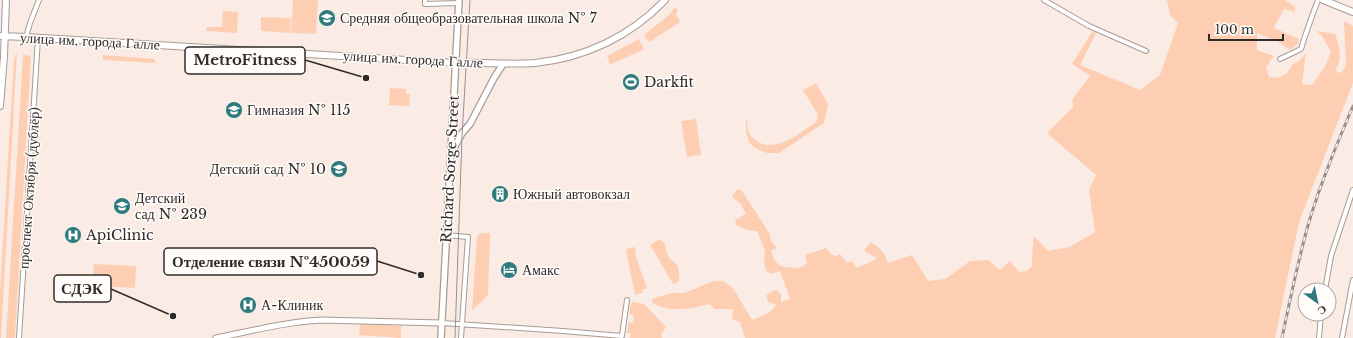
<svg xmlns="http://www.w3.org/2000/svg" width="1353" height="338" font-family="'Libre Baskerville',serif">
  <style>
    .green { fill: #feceb3 }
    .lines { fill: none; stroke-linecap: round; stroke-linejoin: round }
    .minor-casing { stroke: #a79b94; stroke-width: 6 }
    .tertiary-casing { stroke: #a79b94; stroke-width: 7 }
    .secondary-casing { stroke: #a79b94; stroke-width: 8 }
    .primary-casing { stroke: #a79b94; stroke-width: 8 }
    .minor { stroke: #fff; stroke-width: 4 }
    .tertiary { stroke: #fff; stroke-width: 5 }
    .secondary { stroke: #fff; stroke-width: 5.5 }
    .primary { stroke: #fff; stroke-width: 6 }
    .tram { stroke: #9a908b; stroke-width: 1 }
    .rail-casing { stroke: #9a908b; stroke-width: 3 }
    .rail { stroke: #fffcfa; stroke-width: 1.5; stroke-dasharray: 4.5; stroke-linecap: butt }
    .labels { text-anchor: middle; stroke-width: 3; stroke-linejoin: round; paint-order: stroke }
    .poi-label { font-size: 14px; fill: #302b28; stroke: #fffcfa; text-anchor: start }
    .street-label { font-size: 14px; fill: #302b28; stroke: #fffcfa }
    .leader { fill: none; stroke: #302b28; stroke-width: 1.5 }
    .callout-dot { fill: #302b28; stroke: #fffcfa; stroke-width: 1.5 }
    .callout { fill: #fffcfa; stroke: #302b28; stroke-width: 1.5 }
    .callout-label { font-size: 15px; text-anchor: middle; font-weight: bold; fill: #302b28 }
  </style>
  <rect width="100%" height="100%" fill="#faece5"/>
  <path class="green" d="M293,0H318L316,34L291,33Z
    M1167,0H1285L1295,7V12L1284,9L1274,28L1299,39L1298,44L1290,50L1277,41L1257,33V50L1274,56L1270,61L1266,68L1269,77L1278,78L1286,74L1293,64L1299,61L1306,53L1302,84L1312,85L1325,66L1331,52L1322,36L1317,31L1335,34C1339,44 1343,58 1336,69L1338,73L1342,72L1346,65L1344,21L1353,26V83L1299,222L1275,338H745L740,322L732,319L733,309H714L710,304C694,308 666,314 652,302V299L672,293H684L714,281H723L733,288L752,320C760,316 774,313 776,304L769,303L766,296L770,292L776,290L781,294V302L790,299L780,271L771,274L766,271L764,262L765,251L757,231L747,230L736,225L735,220L746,214L741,204L732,197L737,189L742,191L770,234L771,241L777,248L771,251L774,260L779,265L786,267L799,268L807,264L805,255L826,248L832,255L836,256L840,254L847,263L852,261L856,268C864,264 871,263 877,258L864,251L870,242C881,248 884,252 888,263L912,255L928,281L945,279L970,261L988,260L1000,270L1010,261L1019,272L1027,271L1032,266V258L1034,236L1048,251L1070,247L1095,232L1089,190L1096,175L1047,133L1073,107L1072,100L1090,76L1072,64L1092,32L1096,33L1080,65L1140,90L1160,75L1178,23L1170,15Z
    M675,7L678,10L676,14L680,22L649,42L644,35L669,15Z
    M223,11L238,12L237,33L206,31L207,27H222Z
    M261,17L291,18L290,33L261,31Z
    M639,39L644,49L610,65L607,56Z
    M17,53L1,338H0V291L14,59Z
    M23,55L31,56L15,338H6Z
    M103,55L155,59V63L103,60Z
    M816,83L828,104L824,123L779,153H767L755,148L749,142L746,132V114C747,120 747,127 749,132C751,138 757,142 763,144C782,149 801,132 816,122L818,118L817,113L803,90Z
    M390,88L406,89V94H410L409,106L389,105Z
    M696,119L701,155L687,157L681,121Z
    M482,233H490L488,295L472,311L477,236Z
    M660,239L665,244L666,251L669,258L677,265L679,271V282L673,284L651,246V244Z
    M635,247L636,254L635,255L647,288L642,290V293L635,295L626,249Z
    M94,264L136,266L135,288L92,286Z
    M632,302L644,304L666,327L661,335L662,338H630L631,333H627L629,322L633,323L634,316L630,314V308Z
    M360,323L401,326V338L359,335Z"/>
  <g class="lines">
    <g class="minor-casing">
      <path id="minor" d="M425,0V4L459,3
        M1044,0L1089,26L1146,51
        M26,37L30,23L39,0
        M1280,59L1301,49C1306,32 1312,16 1318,0
        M446,235L468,237L461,338
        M1325,290L1331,256L1353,190
        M442,323L563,331L622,336L627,300
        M19,338L38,38
        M1319,338L1321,314
        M1342,338L1353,280"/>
    </g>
    <g class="tertiary-casing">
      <path id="tertiary" d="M216,338C251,331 285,322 321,320L442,323"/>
    </g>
    <g class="secondary-casing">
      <path id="secondary" d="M452,152L462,133L470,124L494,78L503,64
        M441,338L459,0"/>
    </g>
    <g class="primary-casing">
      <path id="primary" d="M1323,0L1353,12
        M0,36L26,37L456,63C482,62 509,65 535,63C585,58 631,36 665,0
        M0,106L4,56L6,0"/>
    </g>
    <use href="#minor" class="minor"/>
    <use href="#tertiary" class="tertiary"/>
    <use href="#secondary" class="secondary"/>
    <use href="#primary" class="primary"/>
    <path class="tram" d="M455,338L462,136L470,0"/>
    <g class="rail-casing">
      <path id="rail" d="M1282,338C1290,300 1298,260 1309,222C1321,182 1337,144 1353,106"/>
    </g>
    <use href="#rail" class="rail"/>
  </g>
  <defs>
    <g id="school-disc" transform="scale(0.9)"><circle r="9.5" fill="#317a7c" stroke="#fffcfa"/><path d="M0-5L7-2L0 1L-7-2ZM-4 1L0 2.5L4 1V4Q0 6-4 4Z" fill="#fff"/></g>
    <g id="stadium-disc" transform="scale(0.9)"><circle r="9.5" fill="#317a7c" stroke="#fffcfa"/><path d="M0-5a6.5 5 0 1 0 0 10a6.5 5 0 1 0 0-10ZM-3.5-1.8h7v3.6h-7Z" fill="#fff"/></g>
    <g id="building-disc" transform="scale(0.9)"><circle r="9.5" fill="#317a7c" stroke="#fffcfa"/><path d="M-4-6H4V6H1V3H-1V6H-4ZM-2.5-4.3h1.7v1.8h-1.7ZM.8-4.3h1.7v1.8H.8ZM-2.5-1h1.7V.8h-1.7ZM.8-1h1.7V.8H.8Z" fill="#fff"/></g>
    <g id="hospital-disc" transform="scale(0.9)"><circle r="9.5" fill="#317a7c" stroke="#fffcfa"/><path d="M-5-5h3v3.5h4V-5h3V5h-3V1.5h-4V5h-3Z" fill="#fff"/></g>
    <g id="hotel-disc" transform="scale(0.9)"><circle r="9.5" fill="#317a7c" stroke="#fffcfa"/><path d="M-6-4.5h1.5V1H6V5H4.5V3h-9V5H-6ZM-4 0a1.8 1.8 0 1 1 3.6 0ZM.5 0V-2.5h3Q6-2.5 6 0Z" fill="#fff"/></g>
  </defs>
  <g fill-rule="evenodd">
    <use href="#school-disc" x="327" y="18"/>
    <use href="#stadium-disc" x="631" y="82"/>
    <use href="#school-disc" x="234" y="110"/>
    <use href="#school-disc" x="339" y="169"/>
    <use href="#building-disc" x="500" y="194"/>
    <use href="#school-disc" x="122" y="206"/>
    <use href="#hospital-disc" x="73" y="235"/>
    <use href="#hotel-disc" x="509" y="270"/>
    <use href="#hospital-disc" x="248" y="305"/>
  </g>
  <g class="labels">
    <g class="poi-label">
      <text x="340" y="23">Средняя общеобразовательная школа № 7</text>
      <text x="644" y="87">Darkfit</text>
      <text x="247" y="115">Гимназия № 115</text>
      <text x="326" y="174" text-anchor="end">Детский сад № 10</text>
      <text x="513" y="199">Южный автовокзал</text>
      <text x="135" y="203">Детский<tspan x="135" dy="16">сад № 239</tspan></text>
      <text x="86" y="240">ApiClinic</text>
      <text x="522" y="275">Амакс</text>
      <text x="261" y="310">А-Клиник</text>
    </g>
    <g class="street-label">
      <text transform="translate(90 41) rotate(3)" y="5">улица им. города Галле</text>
      <text transform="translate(413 59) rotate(3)" y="5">улица им. города Галле</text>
      <text transform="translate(450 169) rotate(-87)" y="5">Richard Sorge Street</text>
      <text transform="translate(29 188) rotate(-86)" y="5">проспект Октября (дублёр)</text>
    </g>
  </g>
  <path class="leader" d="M366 78L305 60M421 275L377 261M173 316L111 289"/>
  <g class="callout-dot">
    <circle cx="366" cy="78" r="4"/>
    <circle cx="421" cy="275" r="4"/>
    <circle cx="173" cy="316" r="4"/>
  </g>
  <g class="callout">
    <rect x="185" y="47" width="120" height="27" rx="4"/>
    <rect x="164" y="248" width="213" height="27" rx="4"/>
    <rect x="54" y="275" width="57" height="27" rx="4"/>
  </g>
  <g class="callout-label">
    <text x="245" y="65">MetroFitness</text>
    <text x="271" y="267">Отделение связи №450059</text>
    <text x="82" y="294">СДЭК</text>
  </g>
  <g transform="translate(1317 302) rotate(147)"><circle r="19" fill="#fffcfa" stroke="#aca8a6"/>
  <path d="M0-3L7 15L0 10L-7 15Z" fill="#317a7c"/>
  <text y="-6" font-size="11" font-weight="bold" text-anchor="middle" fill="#302b28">С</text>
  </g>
  <path d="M1209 34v6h74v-6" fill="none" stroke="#302b28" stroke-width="2"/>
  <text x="1215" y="34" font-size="12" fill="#302b28" stroke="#fffcfa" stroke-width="3" paint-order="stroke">100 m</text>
</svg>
